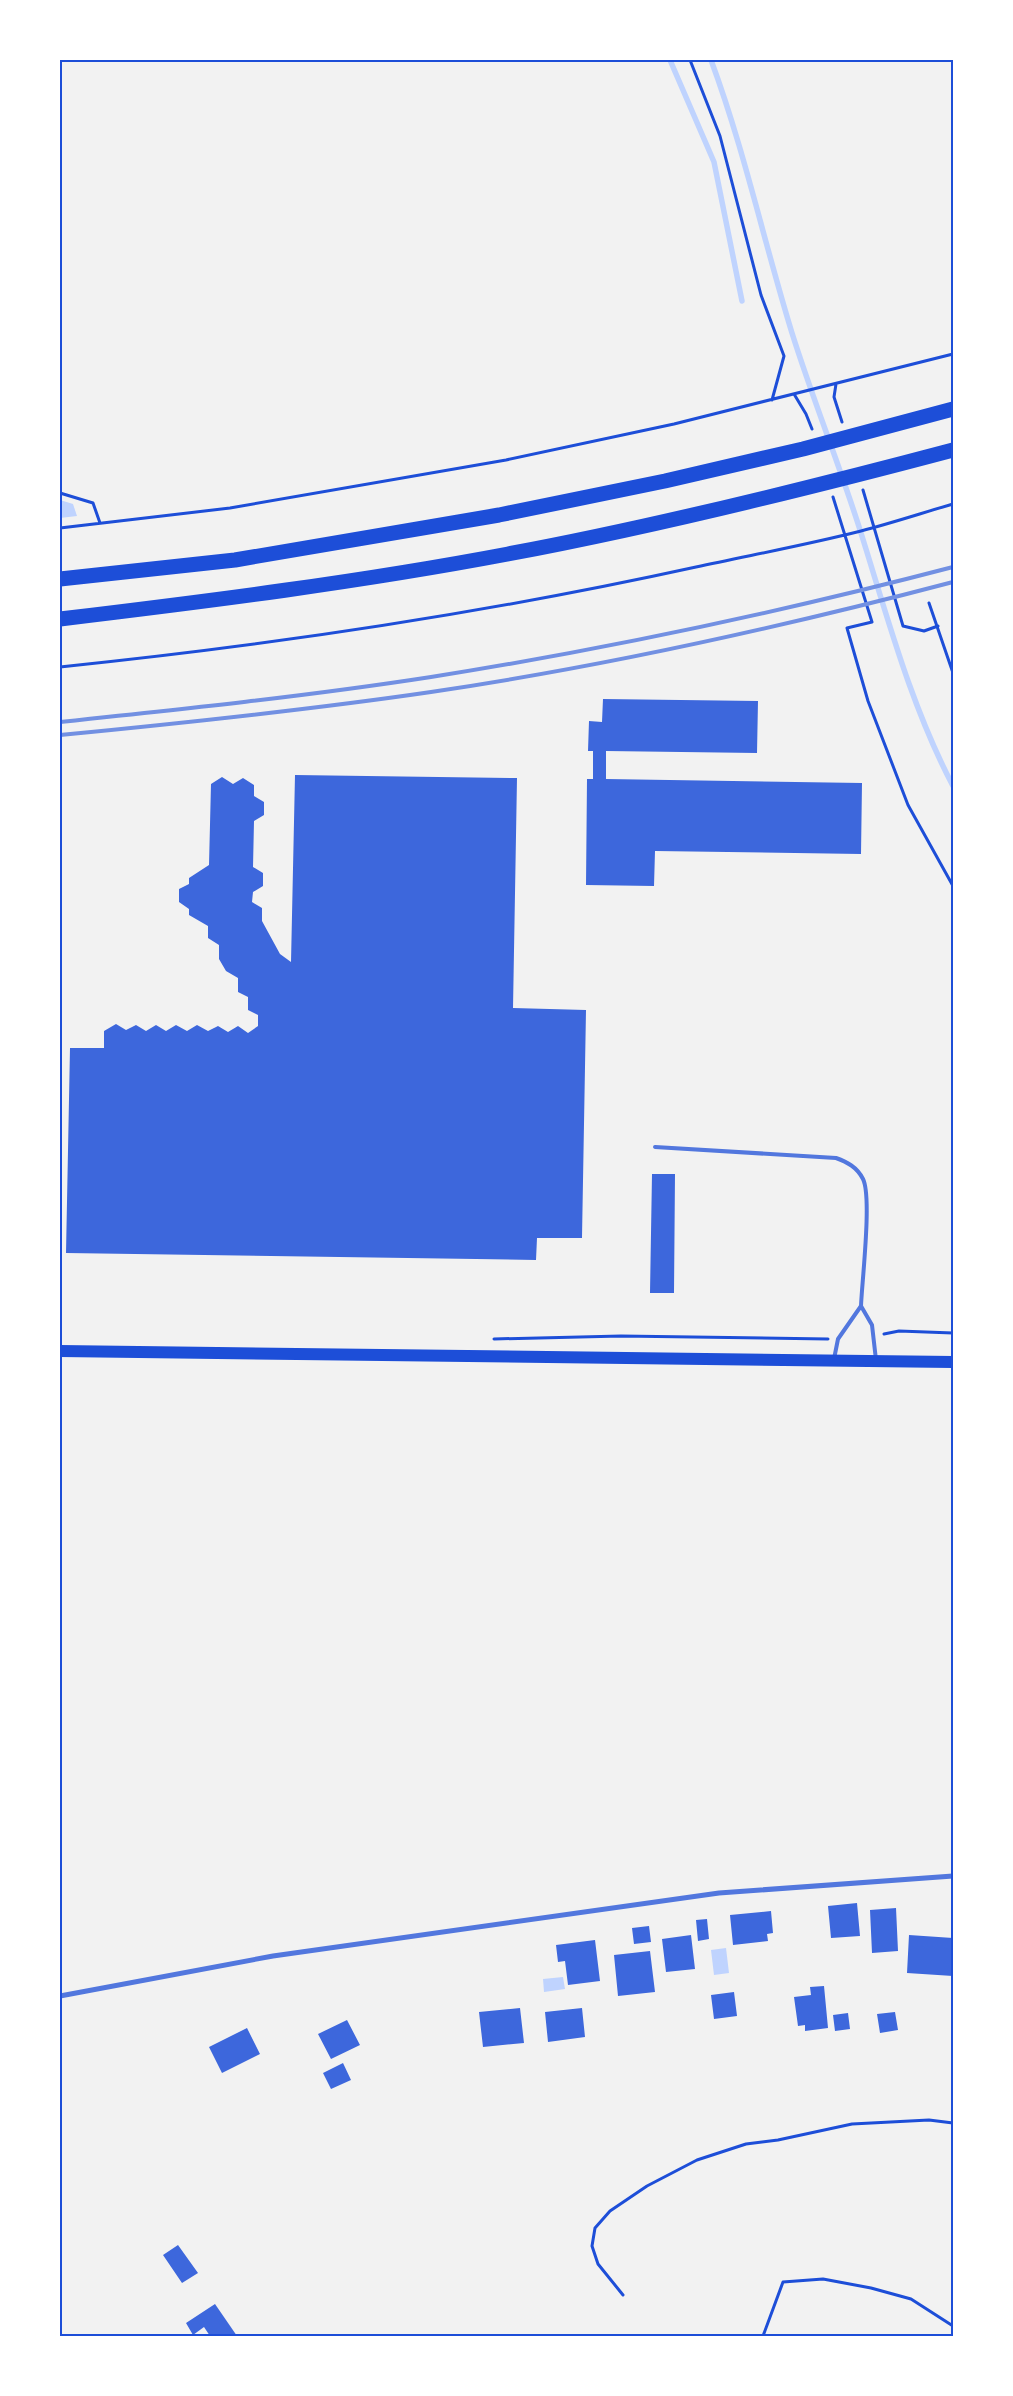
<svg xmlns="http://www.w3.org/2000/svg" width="1013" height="2396" font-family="Jost,sans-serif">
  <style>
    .water { fill: #bfd3fe }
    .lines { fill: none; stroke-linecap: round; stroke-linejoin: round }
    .stream { stroke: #bfd3fe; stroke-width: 5.5 }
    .building { fill: #3d67dc }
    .path { stroke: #1d4ed8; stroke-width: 3 }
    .service { stroke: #5277de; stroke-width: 4 }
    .minor { stroke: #5277de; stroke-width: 5 }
    .primary { stroke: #1d4ed8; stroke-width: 12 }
    .motorway { stroke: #1d4ed8; stroke-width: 15 }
    .rail { stroke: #7290e2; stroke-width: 4 }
    .neatline { fill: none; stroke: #1d4ed8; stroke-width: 2 }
  </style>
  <rect width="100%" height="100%" fill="#f2f2f2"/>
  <path class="water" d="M60,500L73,504L77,516L60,518Z
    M726,1948L729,1973L714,1975L711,1950Z
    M563,1977L565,1989L544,1992L543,1979Z"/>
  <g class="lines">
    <path class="stream" d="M670,60L714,162L742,301
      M711,60C744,149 764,242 792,333C813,400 840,466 861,533C888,619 911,706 953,786"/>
  </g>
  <path class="building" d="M603,699L758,701L757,753L606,751V779L862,783L861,854L655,851L654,886L586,885L587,779H593V751H588L589,721L602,722Z
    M295,775L517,778L513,1008L586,1010L582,1238H537L536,1260L66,1253L70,1048H104V1031L116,1024L126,1030L136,1025L146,1031L156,1025L166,1031L176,1025L187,1031L197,1025L208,1031L218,1026L228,1032L238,1026L248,1033L258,1026V1015L248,1010V997L238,992V978L226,971L219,959V945L208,938V926L189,915V909L179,902V889L189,884V878L209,865L211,784L222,777L233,784L243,778L254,785V796L264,802V815L254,821L253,867L263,873V886L253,892L252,902L262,908V921L280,954L291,962Z
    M652,1174H675L674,1293H650Z
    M857,1903L860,1936L831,1938L828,1906Z
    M896,1908L898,1951L872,1953L870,1910Z
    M771,1911L773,1933L767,1934L768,1941L733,1945L730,1915Z
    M707,1919L709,1939L698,1941L696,1920Z
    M649,1926L651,1942L634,1944L632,1928Z
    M691,1935L695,1969L666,1972L662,1939Z
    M909,1935L953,1938V1976L907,1973Z
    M595,1940L600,1981L568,1985L565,1961L558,1962L556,1945Z
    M650,1951L655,1992L618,1996L614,1955Z
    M824,1986L828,2028L805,2031V2025L798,2026L794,1997L811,1995L810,1987Z
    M734,1992L737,2016L714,2019L711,1995Z
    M520,2008L524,2043L483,2047L479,2012Z
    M582,2008L585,2037L548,2042L545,2012Z
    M895,2012L898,2030L880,2033L877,2014Z
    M848,2013L850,2029L835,2031L833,2015Z
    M347,2020L360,2045L331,2059L318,2034Z
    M247,2028L260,2054L222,2073L209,2047Z
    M343,2063L351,2080L331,2089L323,2073Z
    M178,2245L198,2273L182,2283L163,2255Z
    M215,2304L237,2336H210L204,2327L193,2335L186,2323Z"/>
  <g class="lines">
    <path class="path" d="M690,60L720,136L761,295L784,356L772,400
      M836,384L834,397L842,422
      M794,394L806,414L812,429
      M863,490L903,626L924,631L938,626
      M60,493L93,503L100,523
      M833,497L872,622L847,628L868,701L908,805L953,886
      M60,528L230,508L506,460L674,424L953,354
      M929,603L953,673
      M60,667C274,645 486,613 696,567C751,555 806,545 861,531C892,523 922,513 953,504
      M884,1334L899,1331L953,1333
      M494,1339L621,1336L828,1339
      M623,2295L598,2264L592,2246L595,2228L610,2211L647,2186L697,2160L746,2144L778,2140L852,2124L929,2120L953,2123
      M763,2336L783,2282L823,2279L871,2288L911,2299L953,2326"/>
    <path class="service" d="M655,1147L836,1158C847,1162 857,1167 863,1179C872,1197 862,1281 861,1306
      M861,1306L872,1325L876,1360
      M834,1359L838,1339L861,1306"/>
    <path class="minor" d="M60,1996L273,1956L719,1893L953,1876"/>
    <path class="primary" d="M60,1351L953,1362"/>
    <path class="motorway" d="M60,579L235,560L499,515L665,481L803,449L953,409
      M60,619C210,601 360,582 508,554C658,526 806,489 953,450"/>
    <path class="rail" d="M60,722C184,709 308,696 431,677C607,649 781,612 953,567
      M60,735C184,723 308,710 431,692C607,666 782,627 953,582"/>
  </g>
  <rect width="1013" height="2396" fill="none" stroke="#ffffff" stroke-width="122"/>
  <rect x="61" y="61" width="891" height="2274" class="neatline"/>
</svg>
